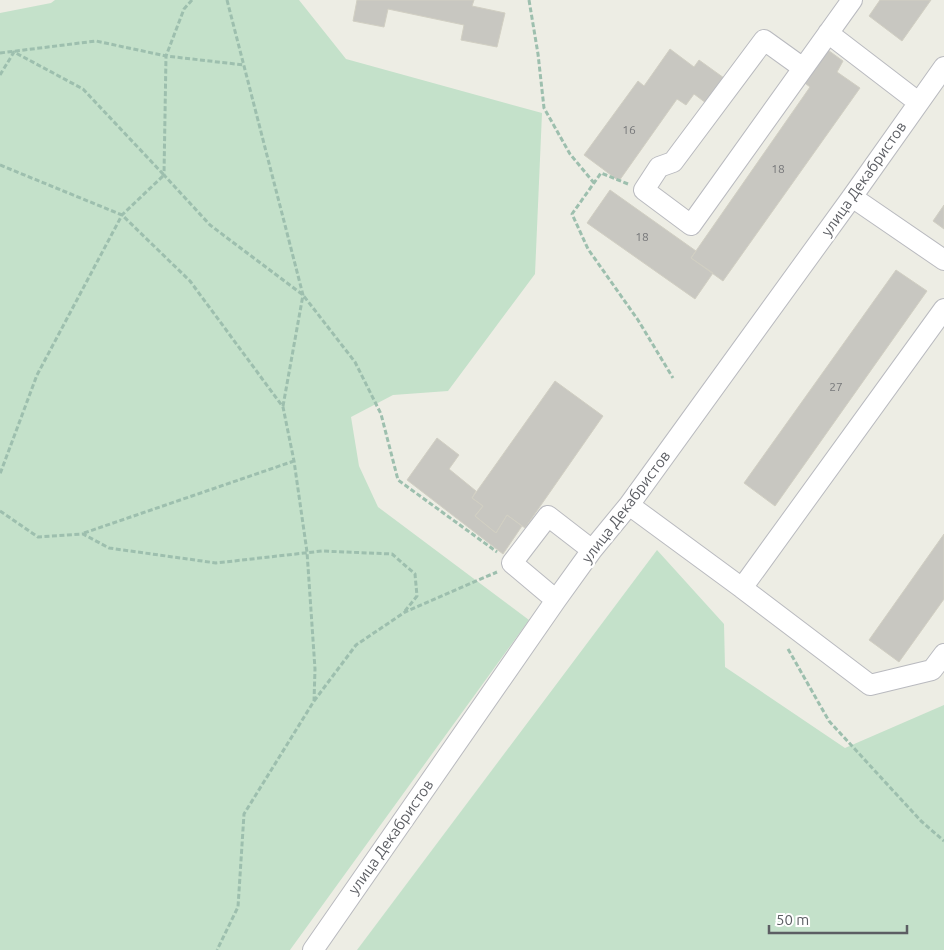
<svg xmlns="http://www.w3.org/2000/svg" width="944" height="950" font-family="Ubuntu,sans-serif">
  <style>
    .green { fill: #c4e1ca }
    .building { fill: #c8c7c1; stroke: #d1cfc3 }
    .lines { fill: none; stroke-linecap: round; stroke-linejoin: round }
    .minor-casing { stroke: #b9babf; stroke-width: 22 }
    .path { stroke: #9dbfae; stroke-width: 3; stroke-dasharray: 5 2.5; stroke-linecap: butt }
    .minor { stroke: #fff; stroke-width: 20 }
    .labels { text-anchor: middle; stroke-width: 5; stroke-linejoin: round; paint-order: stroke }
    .number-label { font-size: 12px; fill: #77787a }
    .street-label { font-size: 15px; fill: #5c5e63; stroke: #fff }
  </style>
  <rect width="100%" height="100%" fill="#edede4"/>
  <path class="green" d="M55,0H299L346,59L542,113L535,274L448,391L393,395L351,417L359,466L378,507L529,620L290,950H0V13L51,3Z
    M657,550L724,624L725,667L845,748L944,705V950H357Z"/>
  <path class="building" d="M357,0H474L472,6L505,13L497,47L461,40L464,25L388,9L384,27L353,21Z
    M880,0H931L902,41L869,16Z
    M821,45L843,61L837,72L860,88L723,281L691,258L810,87L797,77Z
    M670,49L694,67L699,60L724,78L706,103L694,94L686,105L677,99L619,181L584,155L638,81L644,86Z
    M610,190L696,251L691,258L713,273L695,299L587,223Z
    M944,205V229L933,221Z
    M896,270L927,291L775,506L744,483Z
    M555,381L603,416L525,528L507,515L496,533L475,516L483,506L472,498Z
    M437,438L459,455L449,469L476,491L472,498L483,506L475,516L496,533L507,515L522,526L503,554L407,480Z
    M944,534V599L899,662L869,640Z"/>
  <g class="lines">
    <g class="minor-casing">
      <path id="minor" d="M828,33L918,102
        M803,68L764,40L673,162L659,167L644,190L691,225L852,0
        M852,197L944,260
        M629,505L742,588L944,309
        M742,588L870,685L932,670L944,654
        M556,600L512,563L548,516L592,550
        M313,950L556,600L592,550L629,505L852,197L944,67"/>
    </g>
    <path class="path" d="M192,0L184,9L166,56L164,175L210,225L303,295L355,362L381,414L398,480L497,552
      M227,0L303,295L283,406
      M529,0L538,54L544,108L570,154L594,183
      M0,53L96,41L166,56L244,65
      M0,75L14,52L83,89L164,175L122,215L37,375L0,474
      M0,165L122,215L190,281L283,407L294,461L307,552L315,669L314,701L244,814L238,907L217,950
      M628,184L601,173L572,214L588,249L638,320L673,378
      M0,511L38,537L83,534L109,548L216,563L322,551L392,554L415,574L417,596L405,611
      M84,533L294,461
      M788,649L829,721L921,821L944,841
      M314,701L356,645L405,612L497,572"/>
    <use href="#minor" class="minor"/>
  </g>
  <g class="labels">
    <g class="number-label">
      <text x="629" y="134">16</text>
      <text x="778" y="173">18</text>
      <text x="642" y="241">18</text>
      <text x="836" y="391">27</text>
    </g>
    <g class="street-label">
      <text transform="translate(864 179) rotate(-55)" y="5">улица Декабристов</text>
      <text transform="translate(626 507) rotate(-53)" y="5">улица Декабристов</text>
      <text transform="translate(391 837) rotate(-55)" y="5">улица Декабристов</text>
    </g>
  </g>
  <path d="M769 925v8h138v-8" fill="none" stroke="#5c5e63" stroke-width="2.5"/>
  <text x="776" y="925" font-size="15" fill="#5c5e63" stroke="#ffffff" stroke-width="4" paint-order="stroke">50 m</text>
</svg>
